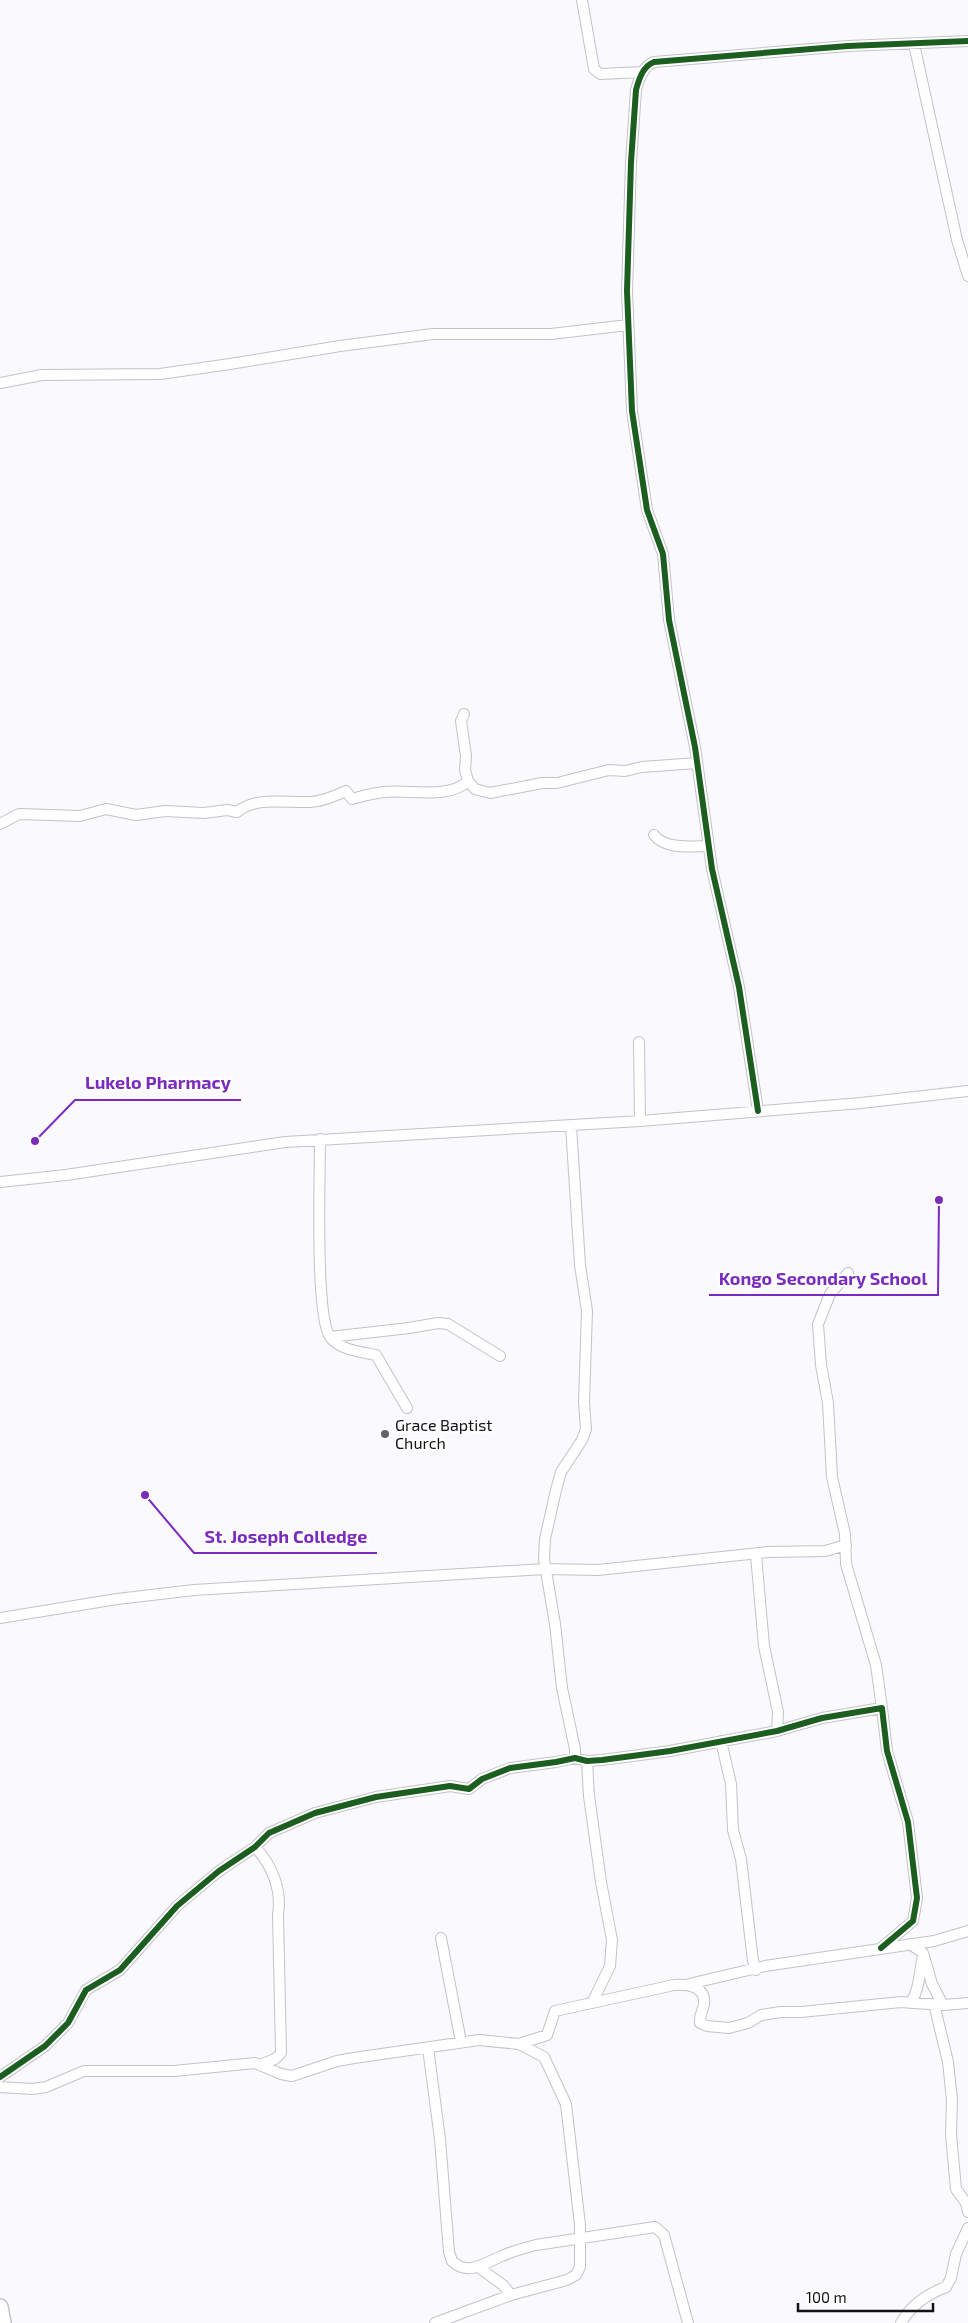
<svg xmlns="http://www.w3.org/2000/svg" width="968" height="2323" font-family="'Exo 2',sans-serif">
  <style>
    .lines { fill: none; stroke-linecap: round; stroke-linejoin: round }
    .minor-casing { stroke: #c3c3c7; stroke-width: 12 }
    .highway-casing { stroke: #c3c3c7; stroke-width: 18 }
    .minor { stroke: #fefeff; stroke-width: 10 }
    .highway { stroke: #fefeff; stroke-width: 15 }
    .cycleway-casing { stroke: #fff; stroke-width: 9 }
    .cycleway { stroke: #1b5e20; stroke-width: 6 }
    .poi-dot { fill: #636368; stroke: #fff; stroke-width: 2 }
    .labels { text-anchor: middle; stroke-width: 4.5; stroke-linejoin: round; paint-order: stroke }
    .poi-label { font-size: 16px; fill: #121217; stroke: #fff; text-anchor: start }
    .leader { fill: none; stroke: #7b2cbf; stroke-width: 2 }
    .callout-dot { fill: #7b2cbf; stroke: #fff; stroke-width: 2 }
    .callout-label { font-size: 18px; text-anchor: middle; font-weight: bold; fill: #7b2cbf; stroke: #fff; stroke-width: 4.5; stroke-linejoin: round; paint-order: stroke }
  </style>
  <rect width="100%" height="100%" fill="#f9f9fe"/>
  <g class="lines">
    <g class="minor-casing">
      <path id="minor" d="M582,0L594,69L600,74L643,72
        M914,44L957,240L968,276
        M0,383L42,375L160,374L230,364L340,346L433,334H551L628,325
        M464,714L461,721L466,756L465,770L468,781L475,789L490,793L542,783H557L609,770L625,771L642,767L697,763
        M0,824L19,814L80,816L106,809L136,815L165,811L204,813L227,810L237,812C257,796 285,803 309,802C321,802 335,796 346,791L352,799C363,796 373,793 384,792C409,789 448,800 468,781
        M654,835C666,850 692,846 708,846
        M639,1042L640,1121
        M758,1111L739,987L712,869L695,747L669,620L663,554L647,510L632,411L627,291L631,162L636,90C639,79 643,66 654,62L848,46L968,41
        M571,1126L580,1265L587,1311L584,1402L586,1429L582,1440L561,1472L556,1490L545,1539L544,1559L555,1624L562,1688L575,1749V1758
        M320,1139C320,1174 315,1316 330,1337C340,1350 361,1352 376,1355L407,1408
        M0,1182L66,1175L285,1142L640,1121L861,1103L968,1091
        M848,1273L830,1294L818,1324L821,1365L828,1403L832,1477L845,1534L846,1564L876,1665L882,1708
        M330,1337L409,1328L438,1323L448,1324L500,1356
        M756,1555L764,1646L778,1712L777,1731
        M0,1618L117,1599L194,1590L545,1569L598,1570L768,1552L825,1551L846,1545
        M721,1741L731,1784L733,1830L741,1859L753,1961L756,1970
        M587,1761L589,1796L601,1882L612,1940L610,1966L592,2003
        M255,1847C272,1865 282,1890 278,1914L281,2053L275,2059L262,2064
        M441,1938L461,2042
        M910,1944L923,1953L932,1984L943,2005
        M689,1984L765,1966L934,1941L968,1931
        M911,2003C920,1987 919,1973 923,1956
        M934,2004L948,2062L952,2100L951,2135L956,2189L966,2203L968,2212
        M428,2048L440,2139L449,2252L452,2261C468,2277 486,2262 502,2256C513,2251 524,2248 536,2245L655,2227L664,2235L688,2323
        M0,2077L45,2046L68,2023L86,1990L120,1970L177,1906L219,1871L255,1847L269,1833L315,1813L376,1797L450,1786L469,1789L482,1779L510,1768L556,1762L575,1758L587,1761L602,1760L670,1751L777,1731L822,1718L882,1708L887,1751L908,1822L917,1898L913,1921L881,1948
        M0,2087L32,2089L46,2087L84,2071H174L255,2063L281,2074L292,2076L337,2061L354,2058L479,2040L519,2044L547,2035L555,2011L674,1985C687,1984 706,1986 704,2004C703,2011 699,2015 700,2023L707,2026L729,2028L748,2023L761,2015L781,2012H801L901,2002L943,2005L968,2003
        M478,2267L503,2285L511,2295
        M435,2323L511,2295L567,2280L576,2275L580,2267V2225L566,2104L544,2057L519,2044
        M901,2323C911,2305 927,2294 946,2287L951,2278L956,2254L968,2228"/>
    </g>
    <g class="highway-casing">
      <path id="highway" d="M0,2307L3,2323"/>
    </g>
    <use href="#minor" class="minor"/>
    <use href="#highway" class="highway"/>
    <g class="cycleway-casing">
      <path id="cycleway" d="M758,1111L739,987L712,869L695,747L669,620L663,554L647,510L632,411L627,291L631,162L636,90C639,79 643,66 654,62L848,46L968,41
        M0,2077L45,2046L68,2023L86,1990L120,1970L177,1906L219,1871L255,1847L269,1833L315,1813L376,1797L450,1786L469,1789L482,1779L510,1768L556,1762L575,1758L587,1761L602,1760L670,1751L777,1731L822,1718L882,1708L887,1751L908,1822L917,1898L913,1921L881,1948"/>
    </g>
    <use href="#cycleway" class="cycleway"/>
  </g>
  <circle class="poi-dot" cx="385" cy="1434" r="5"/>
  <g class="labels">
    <g class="poi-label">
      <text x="395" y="1431">Grace Baptist<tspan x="395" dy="18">Church</tspan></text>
    </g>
  </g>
  <path class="leader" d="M35 1141L75 1100H241M939 1200L938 1295H709M145 1495L194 1553H377"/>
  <g class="callout-dot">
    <circle cx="35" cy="1141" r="5"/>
    <circle cx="939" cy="1200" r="5"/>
    <circle cx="145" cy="1495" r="5"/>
  </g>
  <g class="callout-label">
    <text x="158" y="1089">Lukelo Pharmacy</text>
    <text x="823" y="1285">Kongo Secondary School</text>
    <text x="286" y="1543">St. Joseph Colledge</text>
  </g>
  <path d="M798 2303v8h135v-8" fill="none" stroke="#121217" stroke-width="2.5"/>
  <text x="806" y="2303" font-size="15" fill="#121217" stroke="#ffffff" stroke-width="4" paint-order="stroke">100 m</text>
</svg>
